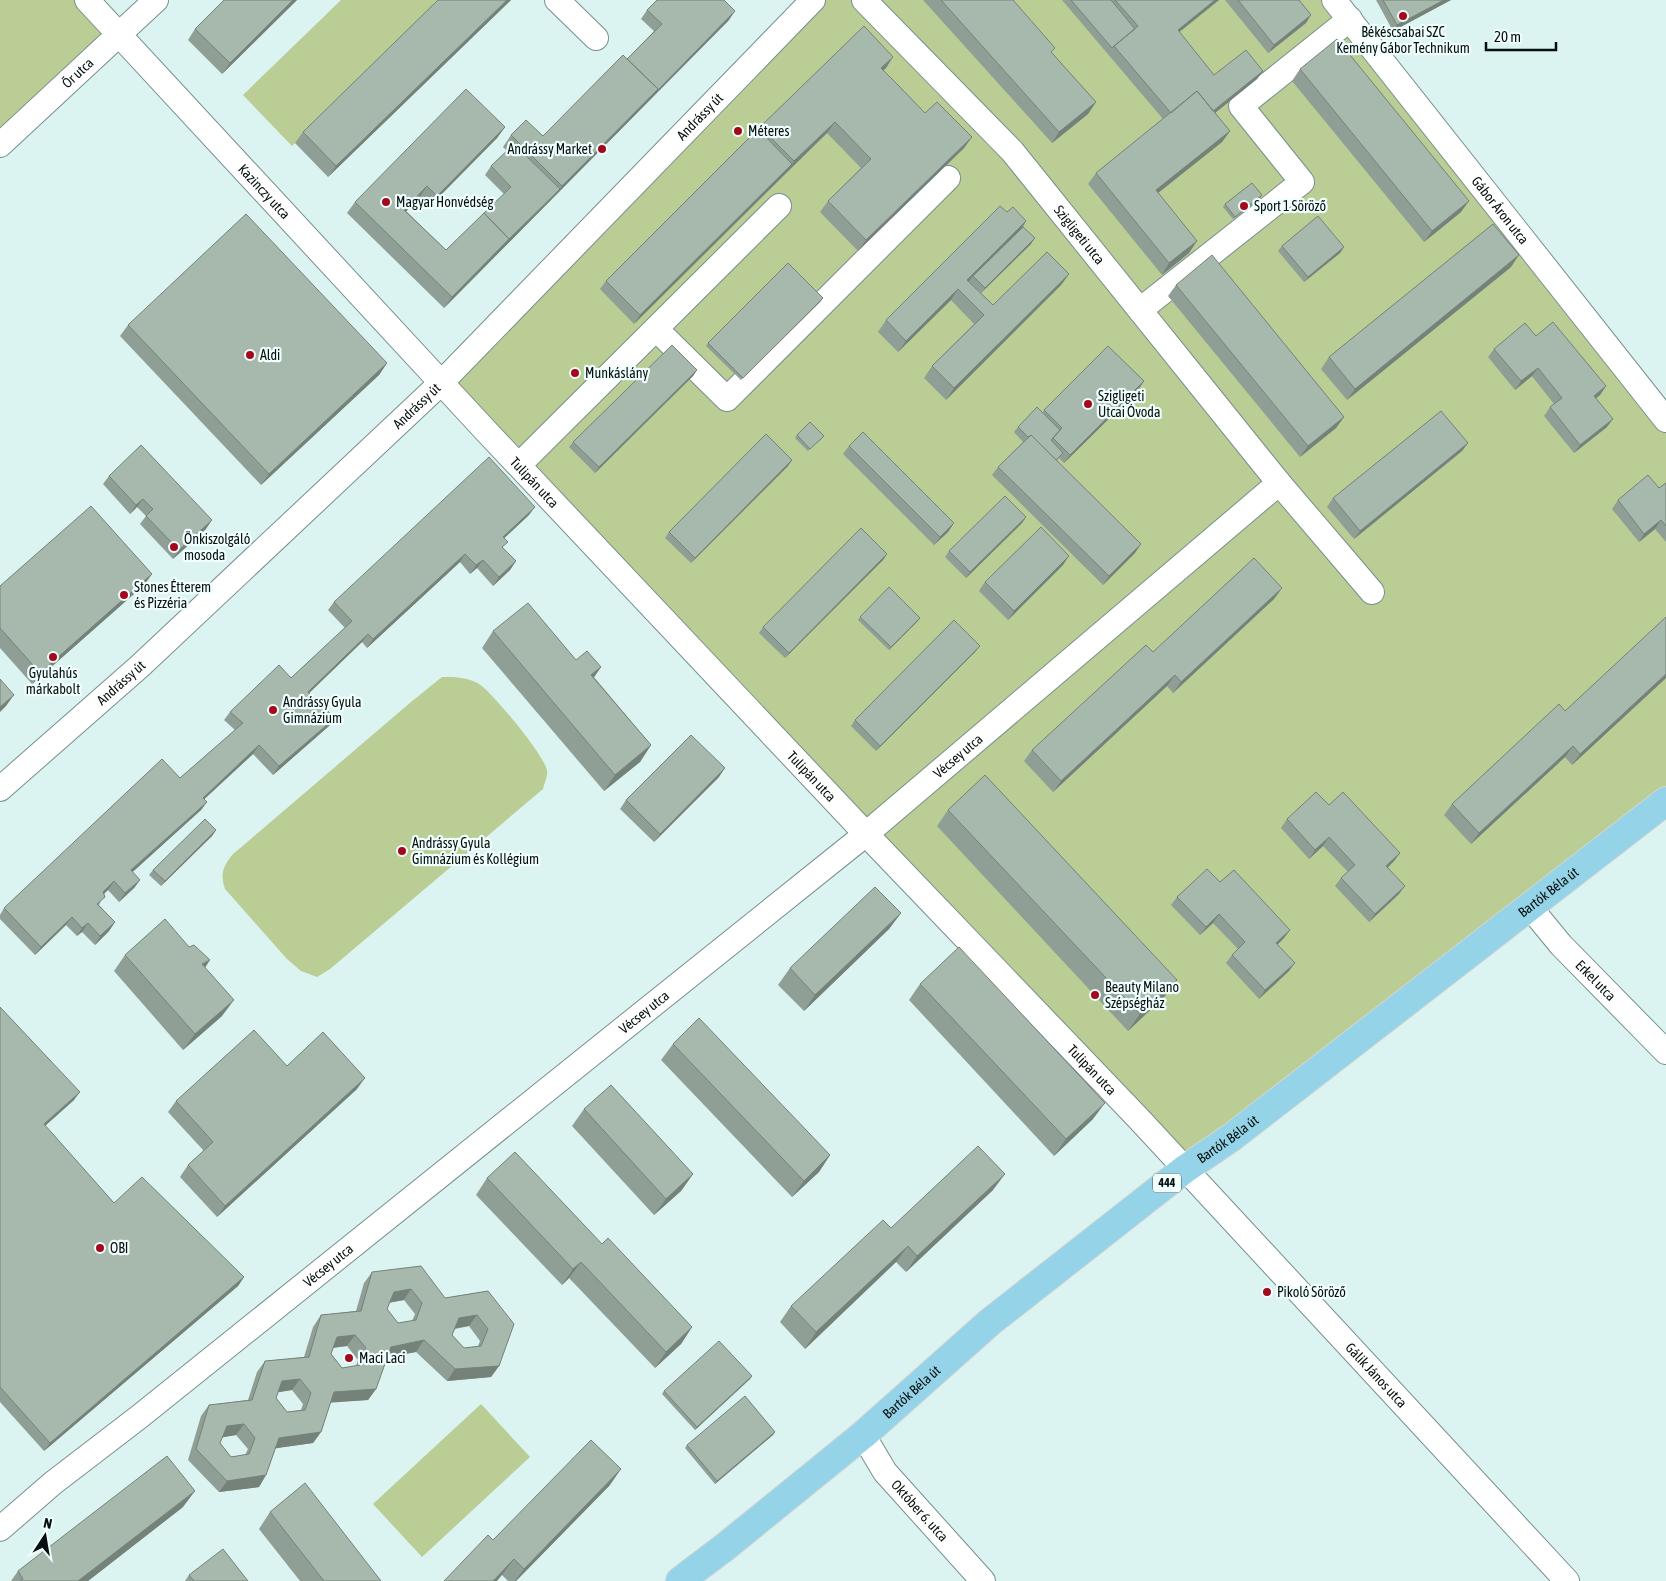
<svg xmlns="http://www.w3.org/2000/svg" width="1666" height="1581" font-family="'Asap Condensed',sans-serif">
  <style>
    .green { fill: #b9cd94 }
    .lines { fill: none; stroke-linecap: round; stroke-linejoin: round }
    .minor-casing { stroke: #788f8c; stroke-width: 26 }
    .primary-casing { stroke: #d2d4d4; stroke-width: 30 }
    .minor { stroke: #fff; stroke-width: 24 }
    .primary { stroke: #95d4e8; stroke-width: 28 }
    .wall { fill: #909f95; fill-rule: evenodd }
    .shaded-wall { fill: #758279 }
    .building { fill: #a7b9ad; stroke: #758279; fill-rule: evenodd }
    .poi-dot { fill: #a3081d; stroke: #f0fffd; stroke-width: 2 }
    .labels { text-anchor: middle; stroke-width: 4.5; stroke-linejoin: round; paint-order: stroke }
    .shield { fill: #f0fffd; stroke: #4d5756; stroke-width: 1 }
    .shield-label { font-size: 12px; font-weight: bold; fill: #070f0f }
    .poi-label { font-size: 14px; fill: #070f0f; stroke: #f0fffd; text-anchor: start }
    .street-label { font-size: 14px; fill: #070f0f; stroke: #f0fffd }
  </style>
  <rect width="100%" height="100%" fill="#dbf4f1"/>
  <path class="green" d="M0,0H82L115,34L0,145Z
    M341,0H442L292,146L243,95Z
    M821,0H1328L1666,426V790L1182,1159L446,383Z
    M442,677C454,677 468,677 479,684C491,691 546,757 547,771C548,776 544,784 543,789L330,969L317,977L301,971L287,959L225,889C220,874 223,867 232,855L411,702Z
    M481,1404L530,1457L422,1557L373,1504Z"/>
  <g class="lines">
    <g class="minor-casing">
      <g id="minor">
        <path id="s1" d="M87,0L486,431L866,834L1139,1119L1567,1581"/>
        <path d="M557,0L596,38"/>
        <path id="s2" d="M864,0L1012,151L1279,483L1372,592"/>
        <path id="s3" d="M1334,0L1666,420"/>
        <path id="s4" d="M0,145L156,0"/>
        <path d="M1140,310L1302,182L1241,106L1350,19"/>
        <path d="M656,329L727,399L948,178"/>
        <path d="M519,465L779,206"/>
        <path id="s5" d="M0,789L140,666L441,383L813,0"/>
        <path id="s6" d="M1529,906L1561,945L1666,1052"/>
        <path id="s7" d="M863,1435L885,1472L983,1581"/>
        <path id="s8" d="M0,1529L53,1483L139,1417L866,834L1279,483"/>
      </g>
    </g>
    <g class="primary-casing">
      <g id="primary">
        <path id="s9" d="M680,1581L725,1547L863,1435L990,1322L1185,1169L1232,1137L1666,801"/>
      </g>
    </g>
    <use href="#minor" class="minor"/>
    <use href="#primary" class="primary"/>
  </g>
  <path class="wall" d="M297,0L222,74L188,40L195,29Z
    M511,0L328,177L295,143L303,132Z
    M923,0H1013L1052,53L1096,102L1088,114L1052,143Z
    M1062,0H1219L1179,32L1214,75L1263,71L1257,79L1215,113L1230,131L1222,142L1158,193L1189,253L1162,275L1088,184L1096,173L1163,119Z
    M1225,0H1299L1306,23L1268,53Z
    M1376,0H1451L1393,31Z
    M647,10L729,20L444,308L347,213L355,202L505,127L497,138L429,207L419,198L406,211L446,250L504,194L485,175L491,166L507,151L503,147L511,135L543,136L627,59L654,31L641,19Z
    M886,68L883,70L925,113L972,137L964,148L858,251L820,212L828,201L861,168L827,133L634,324L600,289L606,281L760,127Z
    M1300,69L1461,212L1424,242L1292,81Z
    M1260,198L1233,219L1223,207L1225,204Z
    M1007,212L1026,221L1023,227L1031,244L981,293L969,282L993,305L1069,274L1061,285L946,400L924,378L932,366L974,324L951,300L898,352L878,332L886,320Z
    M1282,246L1344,247L1340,253L1304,282L1278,251Z
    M1511,267L1347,400L1321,369L1329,357Z
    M1176,285L1344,417L1336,428L1300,457L1168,296Z
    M821,301L741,380L706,346L708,343Z
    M128,325L387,363L379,375L261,485L120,336Z
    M1536,336L1606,386L1600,395L1596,398L1607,427L1574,453L1544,416L1550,407L1554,404L1532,376L1515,390L1488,357L1494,349Z
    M697,370L693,376L595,473L569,447L573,442Z
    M1144,381L1138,390L1064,463L1059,458L1057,460L1135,553L1103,585L992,475L998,467L1023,442L1014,432L1018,427L1043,412L1044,410Z
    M797,435L824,436L808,451L795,438Z
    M1468,443L1462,451L1354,539L1327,507L1333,498Z
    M849,446L954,523L948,532L934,545L843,454Z
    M792,460L788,466L691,563L665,538L669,532Z
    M109,476L206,529L173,559L140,524L146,516L137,507L130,514L103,484Z
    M1666,483V542L1655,529L1639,542L1612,509L1618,500L1659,488Z
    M529,515L504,538L503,548L516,561L510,570L493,586L477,568L470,574L460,562L367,648L362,642L309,693L335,718L329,726L273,775L253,754L204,799L207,802L201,810L132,872L140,880L134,888L119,902L108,890L104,894L99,905L115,922L109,931L95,945L82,932L77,936L66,925L35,955L0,919V915L4,908L180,778L235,730L224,720L230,712L291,678L345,628L328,610L334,602Z
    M1026,517L1022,523L966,578L945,557L949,551Z
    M887,554L883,560L785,658L759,633L763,627Z
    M1063,565L1008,620L979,591L985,582Z
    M152,574L144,585L32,684L0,648V586Z
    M1282,588L1274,599L1173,693L1167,686L1053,792L1024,761L1032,750L1153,652Z
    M860,617L920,618L889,650L858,620Z
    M493,631L576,660L601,667L594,677L651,745L640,762L604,791L482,648Z
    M976,651L876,751L851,726L855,720Z
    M1666,678L1572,765L1565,757L1471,844L1444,815L1452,804L1565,711Z
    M719,777L654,842L620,809L626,800Z
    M1329,805L1400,853L1394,861L1388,868L1399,894L1369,922L1335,886L1341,878L1348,872L1323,846L1309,859L1281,828L1287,819Z
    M948,810L1165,996L1128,1031L937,826Z
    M216,830L212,836L161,886L149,875L153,870Z
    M1220,882L1290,930L1284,938L1278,944L1289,971L1259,999L1226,963L1232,955L1238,949L1213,923L1200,935L1171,905L1177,897Z
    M901,913L889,929L804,1011L778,985L790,968Z
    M125,955L205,968L222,1016L183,1050L114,971Z
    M920,984L1093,1119L1054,1156L909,1000Z
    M0,1007L74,1100L45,1126L114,1203L244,1277L238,1286L44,1451L0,1402Z
    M673,1044L830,1155L819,1172L792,1197L661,1060Z
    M287,1066L357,1089L217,1217L180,1177L188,1165L204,1151L168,1112L176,1101Z
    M584,1109L693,1174L681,1191L654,1215L572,1126Z
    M487,1178L602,1244L692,1327L681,1344L655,1368L569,1278L562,1285L476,1195Z
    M993,1190L906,1272L896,1262L805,1349L780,1322L791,1306L891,1228Z
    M372,1272L445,1298L488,1291L499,1366L491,1377L447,1381L416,1352L387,1357L376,1389L368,1400L330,1402L321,1432L313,1443L275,1448L266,1475L259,1487L219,1492L188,1460L201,1416L209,1405L248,1400L257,1372L265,1361L304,1357L313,1327L321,1315L356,1311L364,1283ZM404,1300L415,1314L412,1321L398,1323L387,1309L389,1303ZM469,1326L480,1341L478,1346L464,1348L452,1335L455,1329ZM347,1346L358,1360L356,1366L342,1368L331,1354L333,1348ZM292,1390L303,1404L301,1410L287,1412L276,1398L278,1392ZM236,1435L248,1449L245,1455L231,1457L220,1443L222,1437Z
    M752,1376L750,1379L695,1430L662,1394L664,1391Z
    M775,1432L773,1435L715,1484L685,1448L687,1445Z
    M610,1485L516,1581H508L502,1575L493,1540Z
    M183,1507L88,1581H11L18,1571Z
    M270,1512L381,1581H300L259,1529Z
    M189,1575L248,1581H185Z"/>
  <path class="shaded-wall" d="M293,0H297L222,74L230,63Z
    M507,0H511L328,177L336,166Z
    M1215,0H1219L1172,38L1178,30Z
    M1444,0H1451L1393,31L1397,25Z
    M735,11L729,20L554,197L562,186Z
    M1311,15L1306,23L1268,53L1274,45Z
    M893,57L886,68L874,79L881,68Z
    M1263,71L1257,79L1205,121L1211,113Z
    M1096,102L1088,114L1052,143L1059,132Z
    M835,122L827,133L787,172L794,161Z
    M505,127L497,138L429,207L437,196Z
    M1230,131L1222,142L1148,201L1156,190Z
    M972,137L964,148L858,251L866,240Z
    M792,164L787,172L634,324L640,315Z
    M427,186L419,198L397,221L404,210Z
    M560,189L554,197L444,308L452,297L509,239Z
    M1262,195L1260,198L1233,219L1235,217Z
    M1469,201L1461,212L1424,242L1432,231Z
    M1026,221L1019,232L973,276L969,281L960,291L967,280Z
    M1035,238L1031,244L981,293L985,288Z
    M1197,241L1189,253L1162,275L1169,263Z
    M1344,247L1340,253L1304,282L1308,277Z
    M1519,255L1511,267L1347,400L1355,389Z
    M1069,274L1061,285L946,400L954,388Z
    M958,289L951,300L898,352L906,341Z
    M823,298L821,301L741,380Z
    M387,363L379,375L261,485L269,474Z
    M1538,368L1532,376L1515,390L1521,381Z
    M697,370L693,376L595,473L599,467Z
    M1144,381L1138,390L1064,463L1070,455Z
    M1606,386L1600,395L1588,405L1594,396Z
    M1344,417L1336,428L1300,457L1308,446Z
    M1613,419L1607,427L1574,453L1580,445Z
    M1468,443L1462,451L1354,539L1360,531Z
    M792,460L788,466L691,563L695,558Z
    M143,499L137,507L130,514L136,505Z
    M535,507L529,515L497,545L503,537Z
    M1026,517L1022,523L966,578L970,572Z
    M212,520L206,529L173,559L179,550Z
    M1661,520L1655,529L1639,542L1644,534Z
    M954,523L948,532L934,545L940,537Z
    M1141,544L1135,553L1103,585L1109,576Z
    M465,554L460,562L367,648L373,639Z
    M887,554L883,560L785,658L789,653Z
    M1069,556L1063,565L1008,620L1014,611Z
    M483,560L477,568L470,574L476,565Z
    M516,561L510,570L493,586L499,577Z
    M152,574L144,585L32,684L40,673Z
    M1282,588L1274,599L1173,693L1181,682Z
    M920,618L918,621L889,650L891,647Z
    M368,634L362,642L302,700L308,692Z
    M980,646L976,651L876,751L880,746Z
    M601,667L590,683L591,675Z
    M1666,674V678L1572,765L1580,754Z
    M1175,675L1167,686L1053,792L1061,781Z
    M14,695L6,706L0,712V707Z
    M335,718L329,726L273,775L279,766Z
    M259,745L253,754L197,806L203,798Z
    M651,745L640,762L604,791L615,775Z
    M1573,746L1565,757L1471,844L1479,833Z
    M725,768L719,777L654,842L660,834Z
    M207,802L201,810L125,879L131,870Z
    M216,830L212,836L161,886L165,881Z
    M1329,837L1323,846L1309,859L1315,850Z
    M1400,853L1394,861L1380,874L1386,866Z
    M140,880L134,888L119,902L125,893Z
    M114,881L108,890L97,900L103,892Z
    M1405,886L1399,894L1369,922L1375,914Z
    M901,913L889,929L804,1011L815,995Z
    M1219,914L1213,923L1200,935L1206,927Z
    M72,917L66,925L35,955L41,947Z
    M115,922L109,931L95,945L100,936Z
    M88,923L82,932L77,936L82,928Z
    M1290,930L1284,938L1271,951L1276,943Z
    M210,960L199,977L202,964Z
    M1295,963L1289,971L1259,999L1265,990Z
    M1177,980L1165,996L1128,1031L1140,1014Z
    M234,1000L222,1016L183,1050L195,1034Z
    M365,1078L357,1089L217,1217L225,1206Z
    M80,1092L74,1100L38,1132L44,1124Z
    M1105,1103L1093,1119L1054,1156L1066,1139Z
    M830,1155L819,1172L792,1197L804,1181Z
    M693,1174L681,1191L654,1215L666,1199Z
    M1005,1174L993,1190L906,1272L917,1256Z
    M908,1246L896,1262L805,1349L816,1332Z
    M581,1262L569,1278L562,1285L573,1269Z
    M244,1277L238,1286L44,1451L50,1443Z
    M411,1289L404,1300L386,1303L394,1292Z
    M477,1315L469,1326L451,1329L459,1318Z
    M692,1327L681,1344L655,1368L666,1352Z
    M355,1335L347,1346L330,1348L337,1337Z
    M424,1340L416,1352L383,1358L391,1347Z
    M499,1366L491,1377L447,1381L455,1369Z
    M752,1376L750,1379L695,1430L697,1427Z
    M300,1379L292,1390L274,1393L282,1381Z
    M376,1389L368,1400L326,1403L334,1392Z
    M244,1424L236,1435L219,1438L227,1426Z
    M321,1432L313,1443L271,1449L279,1438Z
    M775,1432L773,1435L715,1484L717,1481Z
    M621,1469L610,1485L516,1581H515L524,1569Z
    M266,1475L259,1487L219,1492L227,1481Z
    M195,1491L183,1507L88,1581H78Z
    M514,1559L502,1575L497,1581H493Z"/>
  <path class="building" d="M224,0H293L230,63L195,29Z
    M438,0H507L336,166L303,132Z
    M657,0H724L735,11L656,92L658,89L627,59L662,24L647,10Z
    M941,0H1013L1055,48L1051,52L1096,102L1059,132Z
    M1071,0H1111L1135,29L1114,46L1112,48Z
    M1115,0H1215L1178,30L1214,75L1246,50L1263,71L1213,111L1197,91L1171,113L1114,46L1138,26Z
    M1238,0H1299L1311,15L1274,45Z
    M1383,0H1444L1397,25Z
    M864,26L893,57L881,68L898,85L925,113L937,102L972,137L866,240L828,201L871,159L835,122L794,161L760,127Z
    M1337,39L1469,201L1432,231L1300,69Z
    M623,55L658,89L562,186L511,135L526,120L543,136Z
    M466,89L505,127L437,196L427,186L404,210L446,250L484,213L509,239L452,297L355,202Z
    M1197,91L1230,131L1156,190L1197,241L1169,263L1096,173Z
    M758,129L792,164L640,315L606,281Z
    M514,144L560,189L507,241L509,239L484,213L511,187L491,166Z
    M1252,183L1262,195L1235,217L1225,204Z
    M1000,206L1007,212L1013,207L1026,221L967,280L993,305L1047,252L1069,274L954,388L932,366L984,315L958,289L906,341L886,320Z
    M246,214L387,363L269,474L128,325Z
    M1318,216L1344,247L1308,277L1282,246Z
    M1493,224L1519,255L1355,389L1329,357Z
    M1023,227L1035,238L985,288L973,276Z
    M1212,255L1344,417L1308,446L1176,285Z
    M788,263L823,298L743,378L708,343Z
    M1553,322L1606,386L1594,396L1613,419L1580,445L1550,407L1562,398L1538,368L1521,381L1494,349L1525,323L1536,336Z
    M672,345L697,370L599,467L573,442Z
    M1108,346L1144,381L1070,455L1053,438L1062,428L1044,410Z
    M1037,407L1060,430L1051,440L1063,453L1056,460L1031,435L1028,437L1018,427Z
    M1441,411L1468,443L1360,531L1333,498Z
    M810,422L824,436L810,449L797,435Z
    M863,432L954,523L940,537L849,446Z
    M766,434L792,460L695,558L669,532Z
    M1031,435L1141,544L1109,576L998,467Z
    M141,445L212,520L179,550L146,516L153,509L143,499L136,505L109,476Z
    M489,457L535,507L503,537L508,542L502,547L516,561L499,577L483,560L476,565L465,554L373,639L368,634L308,692L335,718L279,766L259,745L203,798L207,802L131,870L140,880L125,893L114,881L103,892L105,897L97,904L115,922L100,936L88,923L82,928L72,917L41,947L4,908L162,759L180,778L243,723L230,712L279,665L291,678L352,621L334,602Z
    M1648,475L1659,488L1666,483V526L1661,520L1644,534L1618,500Z
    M1005,496L1026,517L970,572L949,551Z
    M91,506L152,574L40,673L0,628V586Z
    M1041,527L1069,556L1014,611L985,582Z
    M861,528L887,554L789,653L763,627Z
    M1254,558L1282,588L1181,682L1175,675L1061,781L1032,750L1146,645L1153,652Z
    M889,587L920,618L891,647L860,617Z
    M528,603L576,660L587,651L601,667L591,675L651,745L615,775L493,631Z
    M1666,617V674L1580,754L1573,746L1479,833L1452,804L1559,704L1565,711Z
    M954,620L980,646L880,746L855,720Z
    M0,679L14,695L0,707Z
    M691,735L725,768L660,834L626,800Z
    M985,775L1177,980L1140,1014L948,810Z
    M1316,792L1329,805L1343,792L1400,853L1386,866L1405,886L1375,914L1341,878L1355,865L1329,837L1315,850L1287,819Z
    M205,819L216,830L165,881L153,870Z
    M1207,869L1220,882L1234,870L1290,930L1276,943L1295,963L1265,990L1232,955L1245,942L1219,914L1206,927L1177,897Z
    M875,887L901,913L815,995L790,968Z
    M165,919L189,947L194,945L210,960L202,964L234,1000L195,1034L125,955Z
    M959,947L1105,1103L1066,1139L920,984Z
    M0,1007L80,1092L44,1124L114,1203L142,1177L244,1277L50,1443L0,1387Z
    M699,1018L830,1155L804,1181L673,1044Z
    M254,1030L287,1066L323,1032L365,1078L225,1206L188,1165L213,1142L176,1101Z
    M611,1085L693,1174L666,1199L584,1109Z
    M978,1146L1005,1174L917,1256L908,1246L816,1332L791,1306L883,1220L891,1228Z
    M515,1152L602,1244L608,1238L692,1327L666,1352L581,1262L573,1269L487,1178Z
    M421,1266L445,1298L488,1291L514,1324L499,1366L455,1369L424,1340L391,1347L376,1389L334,1392L321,1432L279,1438L266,1475L227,1481L196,1449L209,1405L252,1400L265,1361L309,1357L321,1315L361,1311L372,1272ZM411,1289L422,1303L416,1320L398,1323L387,1309L394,1292ZM477,1315L488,1329L481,1346L464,1348L452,1335L459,1318ZM355,1335L366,1348L360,1365L342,1368L331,1354L337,1337ZM300,1379L311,1393L305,1410L287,1412L276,1398L282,1381ZM244,1424L255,1438L249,1454L231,1457L220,1443L227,1426Z
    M719,1341L752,1376L697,1427L664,1391Z
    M745,1396L775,1432L717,1481L687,1445Z
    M591,1440L621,1469L524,1569L514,1559L493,1581H444L488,1535L493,1540Z
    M167,1456L195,1491L78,1581H20L23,1579L18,1571Z
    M305,1483L381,1581H324L270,1512Z
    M223,1549L248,1581H194L189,1575Z"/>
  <g class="poi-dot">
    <circle cx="1403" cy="16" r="5"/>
    <circle cx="738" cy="131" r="5"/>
    <circle cx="602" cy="149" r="5"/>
    <circle cx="386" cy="202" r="5"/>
    <circle cx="1244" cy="206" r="5"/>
    <circle cx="250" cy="355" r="5"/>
    <circle cx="575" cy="373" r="5"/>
    <circle cx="1088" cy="404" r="5"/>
    <circle cx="174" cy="547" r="5"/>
    <circle cx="124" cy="595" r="5"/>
    <circle cx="53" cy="657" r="5"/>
    <circle cx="273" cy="710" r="5"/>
    <circle cx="402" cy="851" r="5"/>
    <circle cx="1095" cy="995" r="5"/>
    <circle cx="100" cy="1248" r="5"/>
    <circle cx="1267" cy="1292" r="5"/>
    <circle cx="349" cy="1358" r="5"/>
  </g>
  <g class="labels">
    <rect class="shield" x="1153" y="1173.5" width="28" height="19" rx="4"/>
    <g class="shield-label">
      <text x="1167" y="1187">444</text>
    </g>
    <g class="poi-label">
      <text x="1403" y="37" text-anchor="middle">Békéscsabai SZC<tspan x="1403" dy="16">Kemény Gábor Technikum</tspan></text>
      <text x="748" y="136">Méteres</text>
      <text x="592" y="154" text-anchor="end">Andrássy Market</text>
      <text x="396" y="207">Magyar Honvédség</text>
      <text x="1254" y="211">Sport 1 Söröző</text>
      <text x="260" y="360">Aldi</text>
      <text x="585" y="378">Munkáslány</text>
      <text x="1098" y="401">Szigligeti<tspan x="1098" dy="16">Utcai Óvoda</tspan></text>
      <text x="184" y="544">Önkiszolgáló<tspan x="184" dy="16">mosoda</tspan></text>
      <text x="134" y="592">Stones Étterem<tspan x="134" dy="16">és Pizzéria</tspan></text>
      <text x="53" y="678" text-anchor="middle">Gyulahús<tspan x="53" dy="16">márkabolt</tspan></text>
      <text x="283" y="707">Andrássy Gyula<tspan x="283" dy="16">Gimnázium</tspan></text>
      <text x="412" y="848">Andrássy Gyula<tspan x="412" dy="16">Gimnázium és Kollégium</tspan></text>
      <text x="1105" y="992">Beauty Milano<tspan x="1105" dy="16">Szépségház</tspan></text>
      <text x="110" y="1253">OBI</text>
      <text x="1277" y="1297">Pikoló Söröző</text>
      <text x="359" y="1363">Maci Laci</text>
    </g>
    <g class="street-label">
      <text dy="5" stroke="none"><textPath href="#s4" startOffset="106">Őr utca</textPath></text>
      <text dy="5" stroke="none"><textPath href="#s5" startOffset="971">Andrássy út</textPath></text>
      <text dy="5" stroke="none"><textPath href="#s1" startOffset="261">Kazinczy utca</textPath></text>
      <text dy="5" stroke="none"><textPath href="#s3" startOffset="268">Gábor Áron utca</textPath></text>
      <text dy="5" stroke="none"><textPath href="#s2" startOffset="319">Szigligeti utca</textPath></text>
      <text dy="5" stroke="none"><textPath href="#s5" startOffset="566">Andrássy út</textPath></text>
      <text dy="5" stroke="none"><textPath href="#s1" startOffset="658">Tulipán utca</textPath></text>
      <text dy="5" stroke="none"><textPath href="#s5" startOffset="161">Andrássy út</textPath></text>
      <text dy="5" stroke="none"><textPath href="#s8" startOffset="1231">Vécsey utca</textPath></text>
      <text dy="5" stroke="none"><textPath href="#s1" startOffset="1062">Tulipán utca</textPath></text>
      <text dy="5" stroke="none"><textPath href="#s9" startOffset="1109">Bartók Béla út</textPath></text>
      <text dy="5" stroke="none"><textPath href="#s6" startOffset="100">Erkel utca</textPath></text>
      <text dy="5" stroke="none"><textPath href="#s8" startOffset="826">Vécsey utca</textPath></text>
      <text dy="5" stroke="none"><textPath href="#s1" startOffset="1468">Tulipán utca</textPath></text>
      <text dy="5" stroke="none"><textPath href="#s9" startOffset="704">Bartók Béla út</textPath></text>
      <text dy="5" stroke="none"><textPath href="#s8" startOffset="421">Vécsey utca</textPath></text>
      <text dy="5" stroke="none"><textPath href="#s1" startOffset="1885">Gálik János utca</textPath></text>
      <text dy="5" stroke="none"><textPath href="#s9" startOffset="299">Bartók Béla út</textPath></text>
      <text dy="5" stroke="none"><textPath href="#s7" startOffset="95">Október 6. utca</textPath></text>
    </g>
  </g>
  <g transform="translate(45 1536) rotate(12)" stroke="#f0fffd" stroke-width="4" paint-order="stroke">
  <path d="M0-4L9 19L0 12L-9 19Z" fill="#070f0f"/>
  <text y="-8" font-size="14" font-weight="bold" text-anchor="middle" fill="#070f0f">N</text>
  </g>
  <path d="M1486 42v8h70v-8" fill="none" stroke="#070f0f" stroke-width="2.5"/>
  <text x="1494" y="42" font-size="15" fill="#070f0f" stroke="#f0fffd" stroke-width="4" paint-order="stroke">20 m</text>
</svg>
